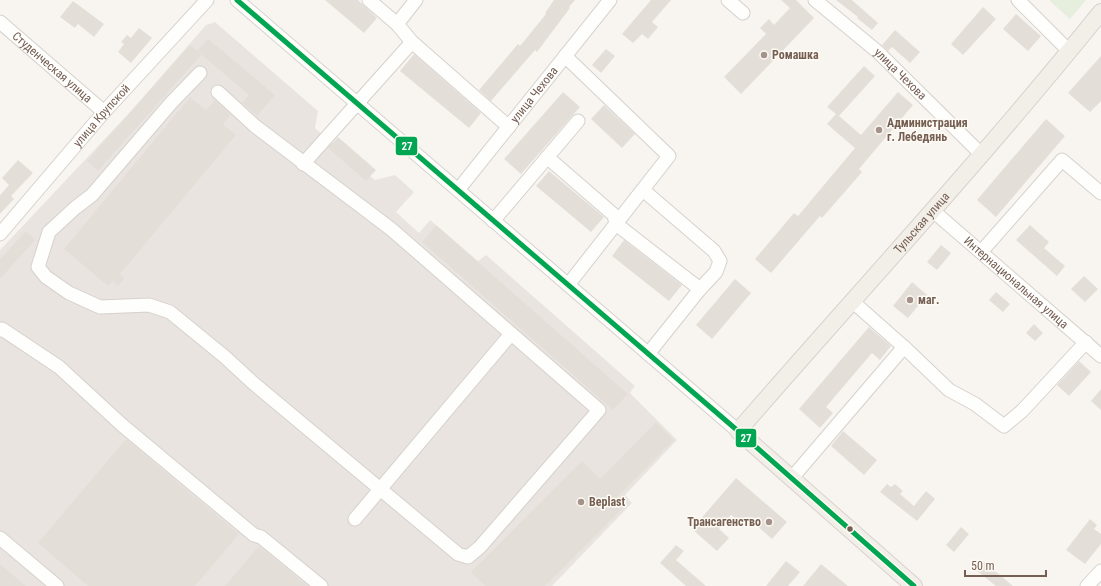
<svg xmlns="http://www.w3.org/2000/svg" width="1101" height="586" font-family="'Roboto Condensed',sans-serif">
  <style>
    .industrial { fill: #eae4e0 }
    .green { fill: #e6eedd }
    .building { fill: #e4ded8 }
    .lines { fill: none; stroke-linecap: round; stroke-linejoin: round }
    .minor-casing { stroke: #d6d1cc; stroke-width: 15 }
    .major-casing { stroke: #d9d1ce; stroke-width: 18 }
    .minor { stroke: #fefefd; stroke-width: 13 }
    .major { stroke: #f2eee8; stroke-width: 16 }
    .bus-1-casing { stroke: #fefaf4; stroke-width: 8 }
    .bus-1 { stroke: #00a651; stroke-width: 5 }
    .poi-dot { fill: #a3938a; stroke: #fefaf4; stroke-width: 1.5 }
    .bus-dot { fill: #755e52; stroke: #fefaf4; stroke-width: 1.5 }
    .labels { text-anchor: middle; stroke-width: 3; stroke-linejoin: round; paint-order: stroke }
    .poi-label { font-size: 12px; font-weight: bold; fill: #755e52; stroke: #fefaf4; text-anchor: start }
    .street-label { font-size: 12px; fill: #755e52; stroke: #fefaf4 }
    .line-badge { stroke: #fefaf4; stroke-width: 1.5 }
    .badge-label { font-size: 11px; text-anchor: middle; font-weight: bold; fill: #fff }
  </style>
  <rect width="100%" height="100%" fill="#f8f5f1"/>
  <path class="industrial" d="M215,22L318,111L315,128L375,180L395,175L414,192L396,212L419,233L430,220L478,261L486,255L635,386L630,393L677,440L625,495L632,503L552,586H0V250L131,111L206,25Z"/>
  <path class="green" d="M1049,0H1086L1070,19Z"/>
  <path class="building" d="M325,0H358L377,18L364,33Z
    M554,0H575L569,7L570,8L537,52L535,50L491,101L479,90L518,44L520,46L546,14L545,13Z
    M651,0H671L652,22L658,27L648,39L642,34L633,43L622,34Z
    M781,0H796L814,18L741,94L724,77L766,34L760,28L769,19L774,25L790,8Z
    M836,0H852L878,23L872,30L857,18L858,17Z
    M73,1L104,24L94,37L78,24L75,28L60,17Z
    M983,7L996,19L963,55L951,44Z
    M1016,14L1041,36L1028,51L1003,29Z
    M139,28L152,38L131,63L118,52L124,44L121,42L127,35L131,38Z
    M895,30L920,52L910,63L892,47L888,51L882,45Z
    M208,39L275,95L257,116L242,103L249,95L197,51Z
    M190,45L201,55L98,171L87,161Z
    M606,49L615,56L601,73L592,65Z
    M414,54L481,113L469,128L400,71Z
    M1101,56V101L1090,112L1068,93Z
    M864,66L875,76L839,116L861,135L898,92L913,105L859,169L862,172L822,218L820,216L771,273L755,259L794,213L798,216L855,148L827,124L836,114L827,107Z
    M563,92L580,107L521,174L504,159Z
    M190,97L206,110L215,100L231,115L223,124L236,135L120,274L124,279L118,286L113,281L108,286L64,249Z
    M604,105L635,134L622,148L591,119Z
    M1046,119L1065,136L996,217L977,200Z
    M338,137L376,170L366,181L328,148Z
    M18,160L33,173L11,196L14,199L0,214V195L9,185L2,178Z
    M549,171L604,217L591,232L536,186Z
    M436,225L628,394L613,410L422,242Z
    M1030,225L1049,242L1044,248L1065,266L1057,276L1016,240Z
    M26,231L35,240L0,279V259Z
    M624,240L682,285L669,301L612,256Z
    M941,245L951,253L937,270L927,262Z
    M1084,276L1098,289L1085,302L1071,289Z
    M735,279L751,293L712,339L696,325Z
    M912,282L927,295L908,318L893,306Z
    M996,292L1010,304L1003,312L989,300Z
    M1034,324L1043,333L1035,341L1026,333Z
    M869,327L891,346L880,360L872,353L826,407L833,413L820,428L799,409Z
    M1079,361L1091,372L1069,396L1057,385Z
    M1101,389V410L1091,401Z
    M656,422L674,440L617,497L625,506L545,586H485L471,572L582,461L600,479Z
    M843,431L877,460L864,475L831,446Z
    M126,439L239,534L195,586H88L38,543Z
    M736,478L787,522L772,539L747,517L741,523L731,515L719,529L729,538L717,551L692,529Z
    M887,484L891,487L895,484L903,491L900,494L914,506L926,491L935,499L917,521L880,492Z
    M1090,519L1097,525L1094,529L1101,534V544L1085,564L1066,550Z
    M961,527L969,534L954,552L946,545Z
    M676,545L684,551L676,560L706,586H686L660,563Z
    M259,546L308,586H225Z
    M786,561L800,572L788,586H766Z
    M983,561L1013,586H996L976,570Z
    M0,564L26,586H0Z
    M821,564L848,586H803Z"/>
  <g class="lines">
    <g class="minor-casing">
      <g id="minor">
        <path d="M237,0L738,431"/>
        <path d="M369,0L397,24L412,42L509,127"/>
        <path d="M728,0L743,13"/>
        <path id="s1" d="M815,0L878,52L981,154"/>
        <path d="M1018,0L1069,51"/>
        <path id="s2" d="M0,22L104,112"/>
        <path d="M397,24L416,0"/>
        <path d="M565,56L669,156L568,285"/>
        <path d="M200,73L171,103L92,195L75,208L49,232L38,267L46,277L69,293L100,307L149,305L170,312L225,357L252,382L458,554L468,557L480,547L599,410L391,229L255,126L218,92"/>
        <path d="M547,157L614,215L616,224L700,289"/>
        <path d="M303,164L412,42"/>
        <path id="s3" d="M458,190L610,0"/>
        <path d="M643,190L714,251L720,261L716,272L700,289L648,354"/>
        <path id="s4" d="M932,210L1101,356"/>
        <path d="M493,221L578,121"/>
        <path id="s5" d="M0,234L104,112L207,0"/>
        <path d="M981,252L1062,160L1101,193"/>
        <path d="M0,330L2,329L59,367L122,425L254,535L261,537L321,586"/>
        <path d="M904,347L949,390L975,404L1004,426L1022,411L1086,342"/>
        <path d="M791,479L904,347L852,301"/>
        <path d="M355,519L511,334"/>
        <path d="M0,538L57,586"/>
        <path d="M1087,586L1101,571"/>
      </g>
    </g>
    <g class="major-casing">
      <g id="major">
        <path id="s6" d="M914,586L738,431C859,292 985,156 1101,12"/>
      </g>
    </g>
    <use href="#minor" class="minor"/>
    <use href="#major" class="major"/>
    <g class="bus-1-casing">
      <path id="bus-1" d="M237,0L738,431L914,586"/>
    </g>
    <use href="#bus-1" class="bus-1"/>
  </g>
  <g class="poi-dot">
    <circle cx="764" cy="55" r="4"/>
    <circle cx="879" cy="130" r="4"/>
    <circle cx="910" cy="300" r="4"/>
    <circle cx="581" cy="502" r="4"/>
    <circle cx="769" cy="522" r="4"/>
  </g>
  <circle class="bus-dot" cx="850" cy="529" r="3.5"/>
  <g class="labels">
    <g class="poi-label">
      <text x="772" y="59">Ромашка</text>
      <text x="887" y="127">Администрация<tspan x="887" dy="14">г. Лебедянь</tspan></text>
      <text x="918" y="304">маг.</text>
      <text x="589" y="506">Beplast</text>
      <text x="761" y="526" text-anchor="end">Трансагенство</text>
    </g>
    <g class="street-label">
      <text dy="4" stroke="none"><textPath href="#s2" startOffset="69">Студенческая улица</textPath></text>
      <text dy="4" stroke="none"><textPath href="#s1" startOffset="113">улица Чехова</textPath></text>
      <text dy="4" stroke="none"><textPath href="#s3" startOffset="122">улица Чехова</textPath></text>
      <text dy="4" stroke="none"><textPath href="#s5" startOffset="156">улица Крупской</textPath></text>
      <text dy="4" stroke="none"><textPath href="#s6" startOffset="512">Тульская улица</textPath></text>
      <text dy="4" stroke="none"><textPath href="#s4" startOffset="111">Интернациональная улица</textPath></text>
    </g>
  </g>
  <g class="line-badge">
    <rect x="395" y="136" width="23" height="20" rx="4" fill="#00a651"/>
    <rect x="735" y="428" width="22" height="20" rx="4" fill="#00a651"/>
  </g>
  <g class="badge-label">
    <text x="407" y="150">27</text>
    <text x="746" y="442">27</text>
  </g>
  <path d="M965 570v6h81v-6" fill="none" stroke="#755e52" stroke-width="2"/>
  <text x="971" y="570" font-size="12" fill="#755e52" stroke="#fefaf4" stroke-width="3" paint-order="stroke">50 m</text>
</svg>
